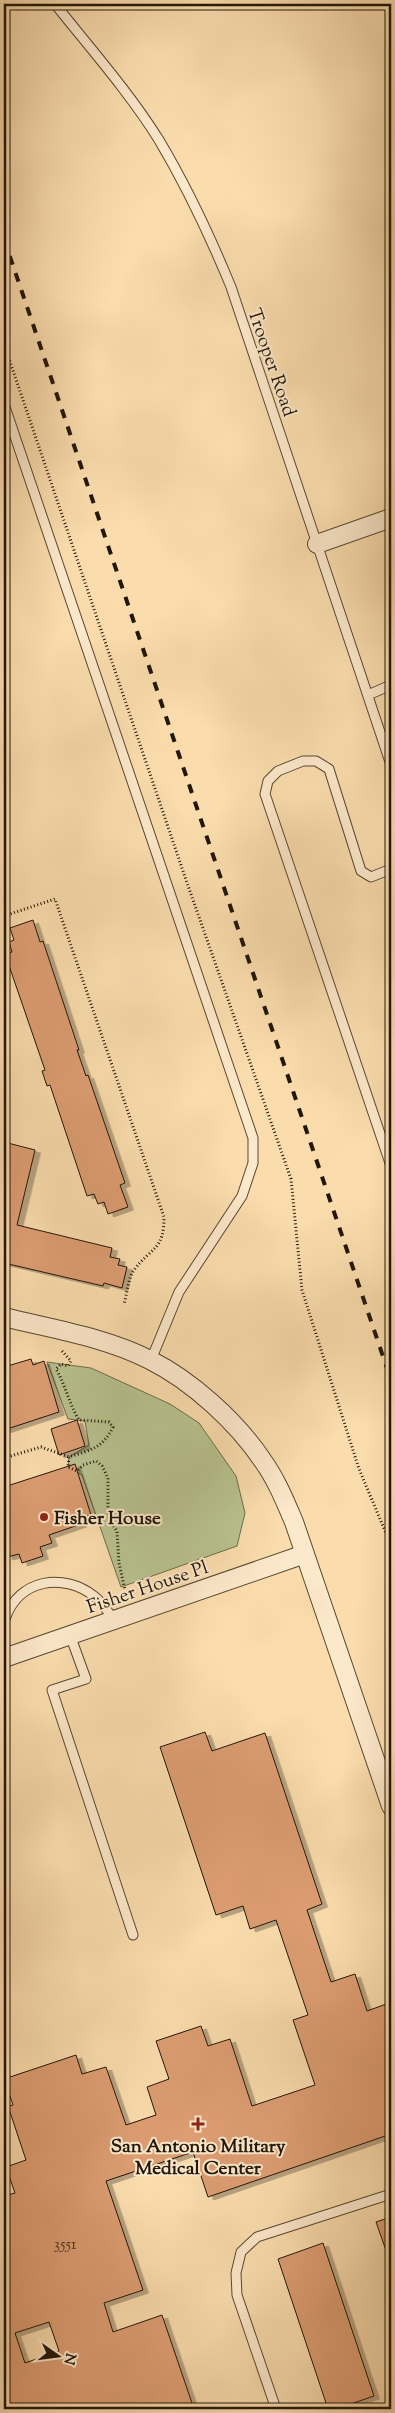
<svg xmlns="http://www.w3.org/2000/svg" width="395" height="2413" font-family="'Sorts Mill Goudy',serif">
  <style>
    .green { fill: #b8c28f; stroke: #6c6c4c }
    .building { fill: #dd9d72; stroke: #211608; fill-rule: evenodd; filter: url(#shadow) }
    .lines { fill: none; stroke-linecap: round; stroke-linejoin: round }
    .service-casing { stroke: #574831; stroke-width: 11 }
    .minor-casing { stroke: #574831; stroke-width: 20 }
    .path { stroke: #211608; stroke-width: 3; stroke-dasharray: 1 2.5; stroke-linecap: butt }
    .service { stroke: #fce8ca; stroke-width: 9 }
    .minor { stroke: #fce8ca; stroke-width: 18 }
    .rail { stroke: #211608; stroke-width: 4; stroke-dasharray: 9 9; stroke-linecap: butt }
    .poi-dot { fill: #8f2418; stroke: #fce8ca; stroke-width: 2 }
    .labels { text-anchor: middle; stroke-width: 4; stroke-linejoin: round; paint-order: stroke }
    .number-label { font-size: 16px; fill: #503822 }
    .street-label { font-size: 19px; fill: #211608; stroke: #fce8ca }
    .poi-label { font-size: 19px; font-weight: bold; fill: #211608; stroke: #fce8ca; text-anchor: start }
  </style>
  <defs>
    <filter id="shadow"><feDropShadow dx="5.5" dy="3" stdDeviation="0" flood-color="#0004"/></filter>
  </defs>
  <rect width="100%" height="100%" fill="#fadcad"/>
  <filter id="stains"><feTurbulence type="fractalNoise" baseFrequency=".004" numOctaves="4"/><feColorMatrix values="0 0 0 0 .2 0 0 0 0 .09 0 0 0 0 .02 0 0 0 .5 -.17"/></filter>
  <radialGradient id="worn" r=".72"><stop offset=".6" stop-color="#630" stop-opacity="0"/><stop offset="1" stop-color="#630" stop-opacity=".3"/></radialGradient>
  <path class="green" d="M47,1362L91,1368L170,1404L199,1423L236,1476L245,1513L237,1546L121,1587L82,1475L68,1467L69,1457L89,1445L85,1421L68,1419Z"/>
  <path class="building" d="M33,920L40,942L43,941L79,1050H77L86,1076L88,1075L125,1183L120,1185L128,1207L108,1214L104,1202L98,1204L94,1194L87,1196L50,1085L47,1086L42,1071L45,1070L5,954L12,952L9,942L14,940L10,928Z
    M4,1142L35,1150L17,1225L112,1248L110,1257L120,1259L118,1265L127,1267L122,1288L104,1283L103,1286L4,1263Z
    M31,1359L33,1365L44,1361L59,1412L4,1430V1367Z
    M77,1420L85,1446L59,1455L51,1429Z
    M75,1464L91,1515L80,1518L81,1524L49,1535L52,1543L40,1547L43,1556L22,1563L19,1554L7,1557L4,1546V1487Z
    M205,1732L212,1751L265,1733L322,1904L307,1910L331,1982L355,1974L367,2011L389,2003L391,2011V2134L208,2197L193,2152L106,2181L143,2290L104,2303L113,2332L162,2315L194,2409H4V2196L15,2193L6,2167L26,2160L8,2106L13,2105L4,2079L76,2055L82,2074L106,2067L126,2125L156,2115L147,2087L169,2079L156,2041L201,2026L208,2046L230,2039L252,2106L315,2085L293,2020L308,2015L276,1920L250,1929L243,1906L216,1915L160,1747ZM49,2322L59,2351L25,2363L15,2333Z
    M391,2217V2259H389L376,2222Z
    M323,2243L374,2396L336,2409H328L278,2259Z"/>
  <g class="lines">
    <g class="service-casing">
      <path id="service" d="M55,4C90,48 129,92 159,140C187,187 210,236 231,287L391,765
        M4,404L253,1138V1163L242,1196L179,1292L151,1360
        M368,695L391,685
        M391,869L371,877L361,871L329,769L316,761H303L278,771L268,781L265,794L391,1166
        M70,1635L86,1679L52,1690L133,1935
        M4,1657C4,1646 2,1629 5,1619C19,1579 63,1572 94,1596C102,1602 108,1612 114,1620
        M276,2409L237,2295L236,2273L241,2252L257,2237L391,2194"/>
    </g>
    <g class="minor-casing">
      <path id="minor" d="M317,544L391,518
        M4,1317C52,1329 105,1337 150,1360C192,1381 237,1422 263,1461C276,1479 285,1501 294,1522L391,1806
        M4,1658L305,1554"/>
    </g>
    <path class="path" d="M4,344L185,877L291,1179L302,1290L359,1469L391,1545
      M4,908L6,915
      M4,916L55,899L164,1217C164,1251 151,1247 134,1270C128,1278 127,1294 124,1304
      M62,1351L71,1361L68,1366L61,1364L56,1369C66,1386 69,1404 79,1420L109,1422L113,1427C103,1448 91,1450 69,1457L68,1467L77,1471L83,1465L96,1461L102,1466L108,1478V1510L110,1521L117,1531L119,1563L125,1590
      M4,1458L41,1447L69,1457"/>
    <use href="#service" class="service"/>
    <use href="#minor" class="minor"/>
    <path class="rail" d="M4,239L391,1380"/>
  </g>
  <g class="poi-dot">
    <circle cx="44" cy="1517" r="5"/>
    <path d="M195.5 2116.5h5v5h5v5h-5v5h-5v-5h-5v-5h5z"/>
  </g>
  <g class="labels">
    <g class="number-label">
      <text x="65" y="2249">3551</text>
    </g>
    <g class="street-label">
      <text transform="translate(273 362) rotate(71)" y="7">Trooper Road</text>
      <text transform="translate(147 1586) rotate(-19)" y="7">Fisher House Pl</text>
    </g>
    <g class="poi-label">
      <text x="54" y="1524">Fisher House</text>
      <text x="198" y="2152" text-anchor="middle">San Antonio Military<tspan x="198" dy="22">Medical Center</tspan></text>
    </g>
  </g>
  <rect width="395" height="2413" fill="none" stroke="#fadcad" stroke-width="20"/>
  <rect x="5" y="5" width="385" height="2403" fill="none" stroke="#211608" stroke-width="2.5"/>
  <rect x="10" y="10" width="375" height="2393" fill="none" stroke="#211608"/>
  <g transform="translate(58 2356) rotate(104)" stroke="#fce8ca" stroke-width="4" paint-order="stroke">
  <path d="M0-4L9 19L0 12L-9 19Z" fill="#211608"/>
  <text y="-8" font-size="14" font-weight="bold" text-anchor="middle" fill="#211608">N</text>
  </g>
  <rect width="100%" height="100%" filter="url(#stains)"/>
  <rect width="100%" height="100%" fill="url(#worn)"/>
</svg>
